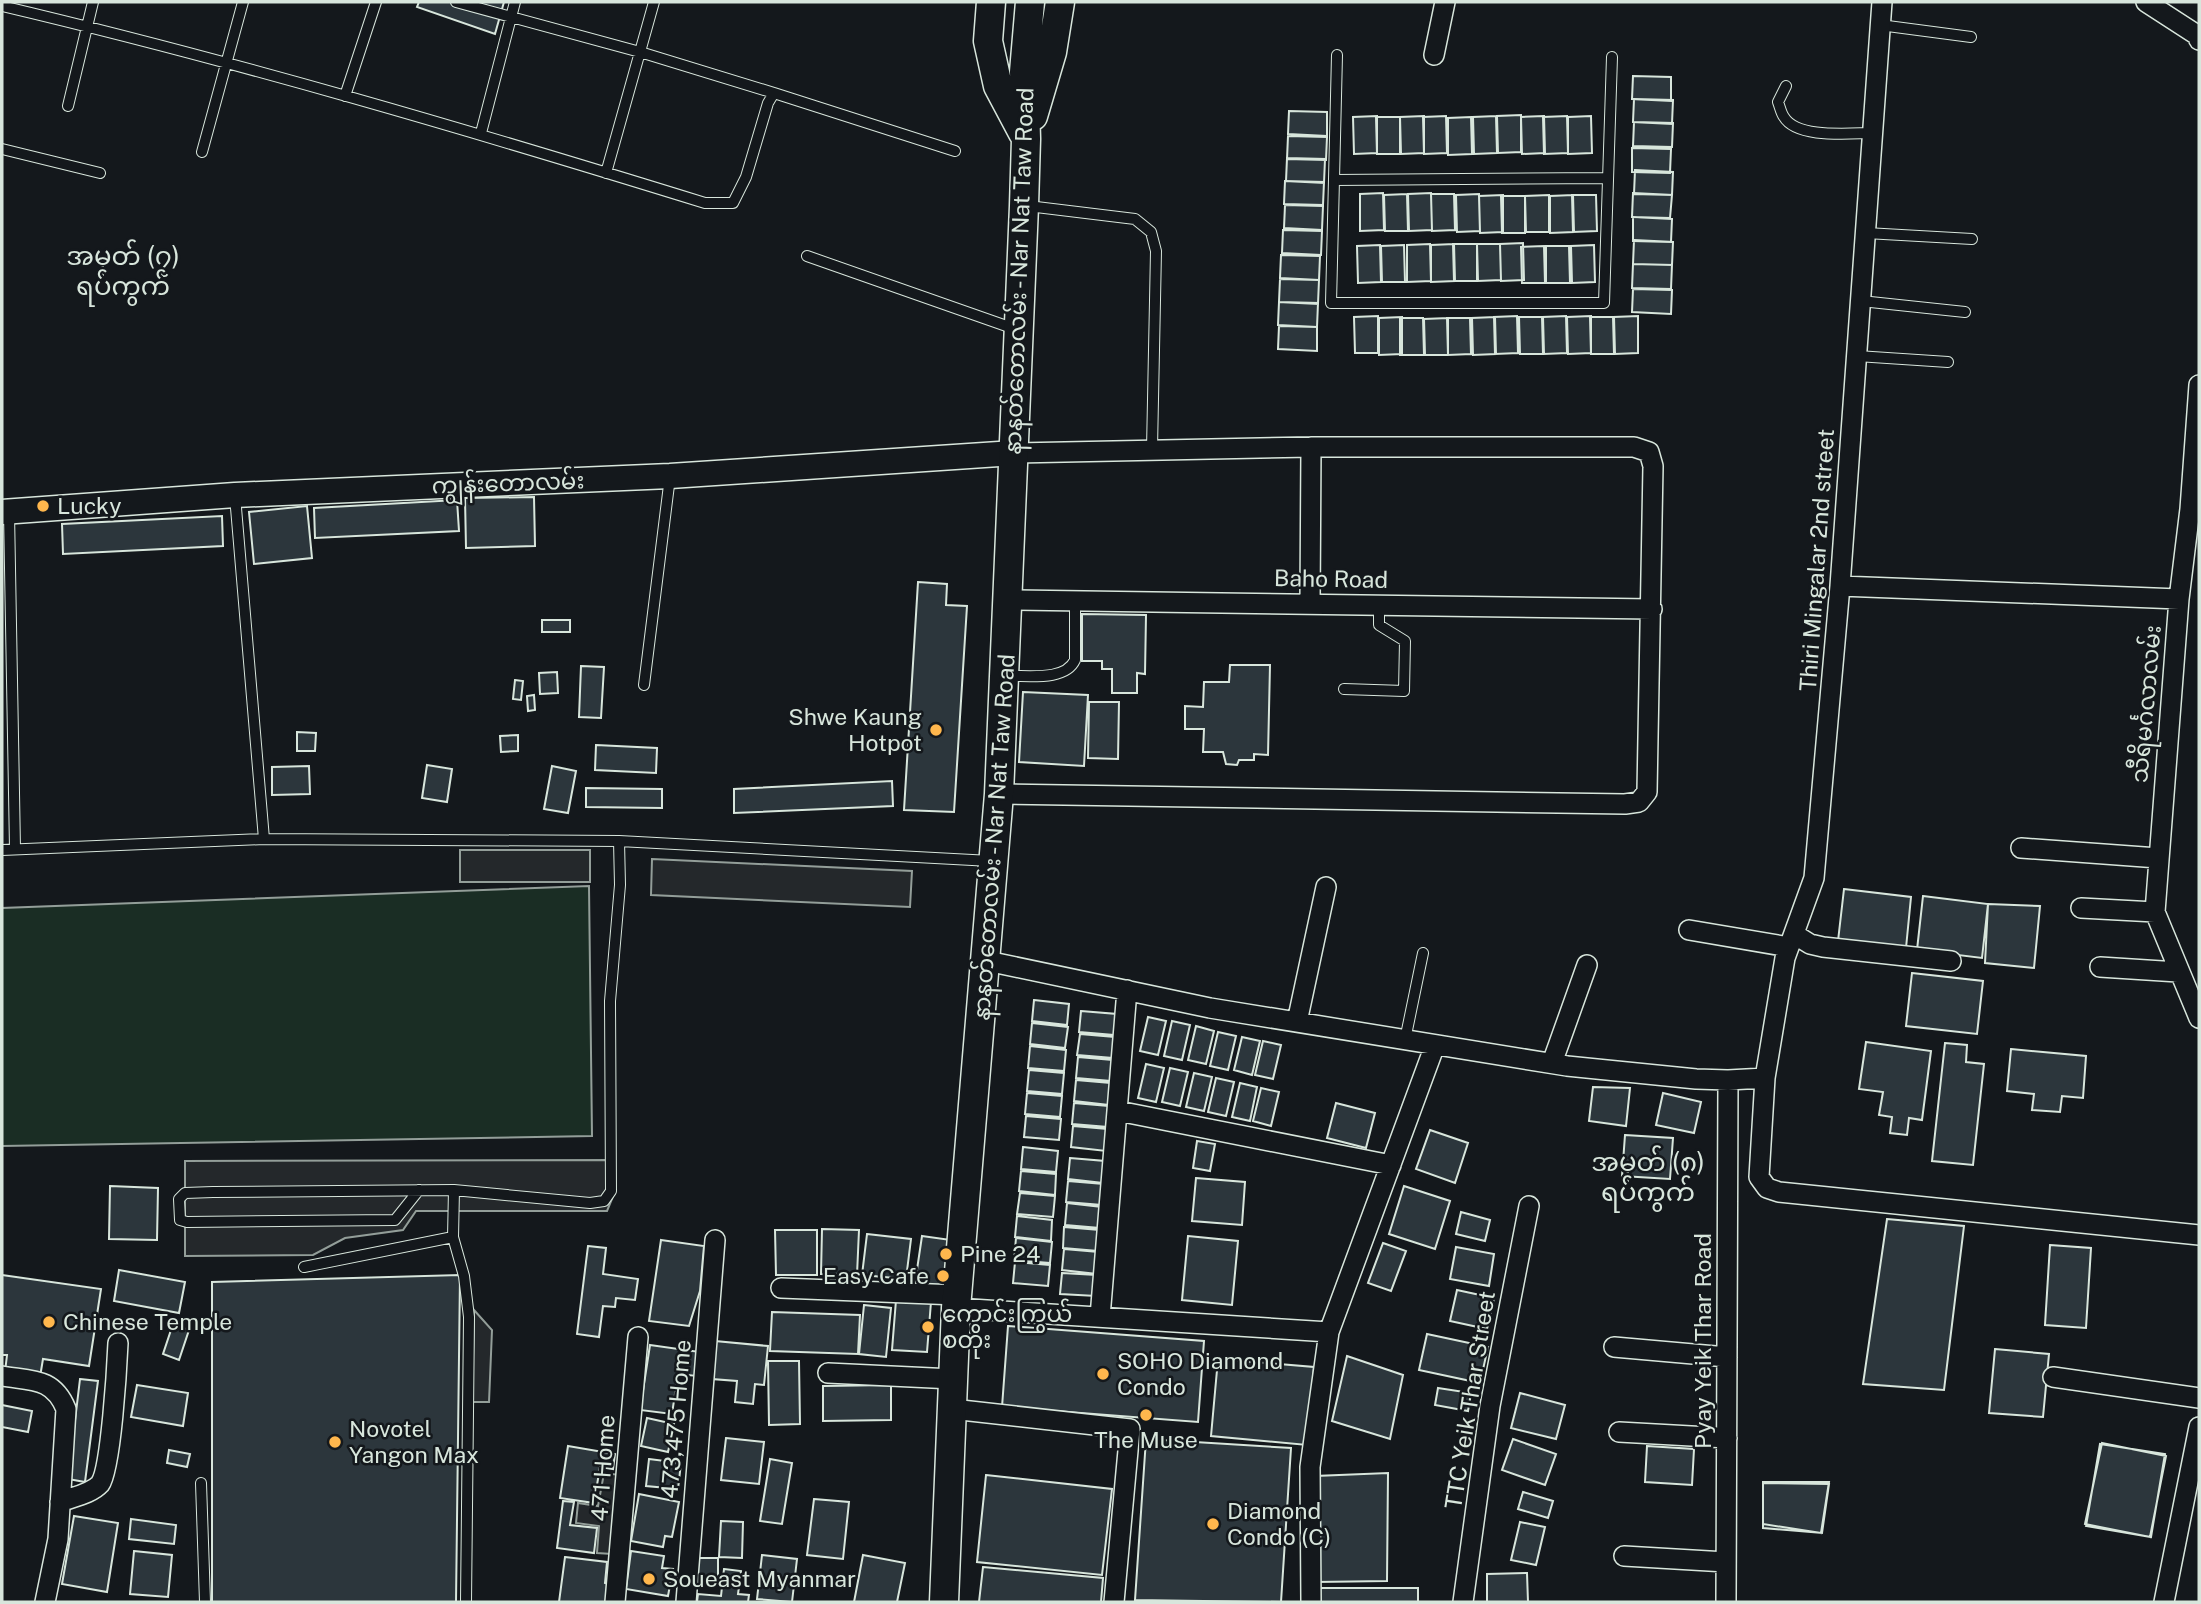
<svg xmlns="http://www.w3.org/2000/svg" width="2201" height="1604" font-family="'Public Sans','Noto Sans Myanmar',sans-serif">
  <style>
    .green { fill: #1a2d24; stroke: #939e99; stroke-width: 2 }
    .parking { fill: #24282b; stroke: #939e99; stroke-width: 2 }
    .building { fill: #2c363c; stroke: #d8e6dc; stroke-width: 2 }
    .lines { fill: none; stroke-linecap: round; stroke-linejoin: round }
    .service-casing { stroke: #d8e6dc; stroke-width: 12 }
    .minor-casing { stroke: #d8e6dc; stroke-width: 22 }
    .tertiary-casing { stroke: #d8e6dc; stroke-width: 27 }
    .secondary-casing { stroke: #d8e6dc; stroke-width: 31 }
    .service { stroke: #14181c; stroke-width: 10 }
    .minor { stroke: #14181c; stroke-width: 19 }
    .tertiary { stroke: #14181c; stroke-width: 24 }
    .secondary { stroke: #14181c; stroke-width: 28 }
    .poi-dot { fill: #ffb74d; stroke: #14181c; stroke-width: 2.5 }
    .labels { text-anchor: middle; stroke-width: 5; stroke-linejoin: round; paint-order: stroke }
    .street-label { font-size: 23px; fill: #d8e6dc; stroke: #14181c }
    .poi-label { font-size: 23px; fill: #d8e6dc; stroke: #14181c; text-anchor: start }
    .quarter-label { font-size: 26px; fill: #d8e6dc; stroke: #14181c }
  </style>
  <rect width="100%" height="100%" fill="#14181c"/>
  <path class="green" d="M589,886L592,1136L2,1146V908Z"/>
  <path class="parking" d="M460,850H590V882H460Z
    M652,859L912,871L910,907L651,895Z
    M615,1160L614,1194L607,1211H416L403,1230L345,1238L313,1255L185,1256V1161Z
    M474,1310L492,1330L489,1402H472Z
    M604,1473L620,1475L612,1554L597,1553L599,1526L576,1523L578,1503L598,1506Z"/>
  <path class="building" d="M419,2H504L495,34L417,7Z
    M1633,76L1671,77V101L1632,99Z
    M1634,99L1673,100L1672,124L1633,122Z
    M1289,111L1327,112V136L1288,134Z
    M1521,115V152L1498,153L1497,116Z
    M1377,116V153L1354,154L1353,117Z
    M1424,116V153L1401,154L1400,117Z
    M1446,116L1447,153L1424,154L1423,117Z
    M1496,116L1497,153L1474,154L1473,117Z
    M1544,116L1545,153L1522,154L1521,117Z
    M1567,116L1568,153L1544,154L1543,117Z
    M1591,116L1592,153L1568,154V117Z
    M1376,117H1400V154H1377Z
    M1471,117L1472,154L1448,155V118Z
    M1634,122L1673,123L1672,147L1633,146Z
    M1288,136L1327,137L1326,160L1287,159Z
    M1632,148L1671,149L1670,173L1632,172Z
    M1287,158L1325,159L1324,183L1286,181Z
    M1635,170L1673,172L1672,195L1634,194Z
    M1285,181L1324,182L1323,205L1284,204Z
    M1383,193L1384,230L1360,231V194Z
    M1431,193L1432,230L1409,231L1408,194Z
    M1633,193L1672,195L1670,218L1632,217Z
    M1407,194L1408,231H1385L1384,195Z
    M1431,194H1454L1455,230L1432,231Z
    M1479,194L1480,231L1457,232L1456,195Z
    M1503,195V232L1480,233L1479,196Z
    M1549,195V232H1526L1525,196Z
    M1572,195H1596L1597,231L1573,232Z
    M1573,195L1574,232L1550,233V196Z
    M1501,196H1525V233H1502Z
    M1285,205L1323,206L1322,230L1284,228Z
    M1633,217L1672,219L1671,242L1633,241Z
    M1283,230L1322,231L1321,255L1282,253Z
    M1634,240L1673,242L1672,265L1633,264Z
    M1523,243L1524,280L1501,281L1500,244Z
    M1430,244L1431,281L1407,282V245Z
    M1453,244H1477V281H1454Z
    M1454,244L1455,281L1431,282V245Z
    M1477,244H1500L1501,280L1478,281Z
    M1380,245L1381,282L1358,283L1357,246Z
    M1404,245L1405,282H1382L1381,246Z
    M1594,245L1595,282L1572,283L1571,246Z
    M1544,246L1545,283H1522L1521,247Z
    M1546,246H1569L1570,283H1546Z
    M1281,255L1320,256L1319,280L1280,278Z
    M1633,264L1672,265L1671,289L1632,288Z
    M1280,279L1319,280L1318,304L1279,302Z
    M1633,289L1672,290L1671,314L1632,312Z
    M1279,302L1318,303L1317,327L1278,325Z
    M1378,316V353H1355L1354,317Z
    M1517,316L1518,353L1495,354L1494,317Z
    M1566,316L1567,353L1544,354L1543,317Z
    M1591,316V353L1568,354L1567,317Z
    M1638,316V353L1615,354L1614,317Z
    M1402,317V354L1379,355V318Z
    M1495,317L1496,354L1473,355L1472,318Z
    M1519,317H1542L1543,354H1520Z
    M1590,317H1613L1614,354H1591Z
    M1400,318H1423L1424,355H1400Z
    M1447,318H1470L1471,354L1448,355Z
    M1448,318V355H1425L1424,319Z
    M1279,326L1317,327V351L1278,349Z
    M534,497L535,546L466,548L465,498Z
    M457,500L459,531L315,538L314,508Z
    M307,506L312,558L254,564L249,512Z
    M222,516L223,546L63,554L62,524Z
    M918,582L947,584L946,605L967,606L954,812L904,810Z
    M1082,614L1146,615L1145,674L1137,673V693H1112V669H1102V661H1082Z
    M542,620H570V632H542Z
    M1230,665H1270L1268,755L1254,754V760H1239L1237,765L1226,764L1223,752H1203L1204,729H1185V706L1203,707L1204,682H1229Z
    M581,666L604,667L601,718L579,717Z
    M557,672L558,693L540,694L539,673Z
    M515,680L523,681L521,700L513,699Z
    M1023,692L1088,695L1084,766L1019,762Z
    M534,695L535,710L528,711L527,696Z
    M1089,702H1119L1118,759L1088,758Z
    M297,732L316,733L315,751H297Z
    M518,735V751L501,752L500,736Z
    M596,745L657,748L656,773L595,770Z
    M427,765L452,769L447,802L422,798Z
    M309,766L310,794L272,795V767Z
    M552,766L576,771L568,813L544,809Z
    M892,781L893,806L734,813V789Z
    M586,788L662,789V808L586,807Z
    M1844,889L1911,897L1906,948L1838,941Z
    M1923,896L1988,904L1982,958L1917,950Z
    M1988,904L2040,906L2034,968L1985,963Z
    M1912,973L1983,981L1977,1034L1906,1026Z
    M1034,1000L1069,1004L1067,1025L1032,1021Z
    M1081,1011L1117,1014L1114,1035L1079,1032Z
    M1148,1017L1166,1021L1158,1055L1140,1051Z
    M1172,1021L1190,1025L1182,1060L1164,1056Z
    M1032,1023L1068,1027L1065,1048L1030,1044Z
    M1196,1026L1214,1031L1206,1064L1188,1060Z
    M1218,1032L1236,1036L1228,1070L1210,1066Z
    M1080,1034L1115,1037L1113,1058L1077,1055Z
    M1242,1037L1260,1041L1252,1075L1234,1070Z
    M1263,1041L1281,1045L1273,1079L1255,1075Z
    M1866,1042L1931,1051L1922,1120L1909,1118L1907,1135L1890,1133L1892,1117L1879,1115L1883,1092L1859,1089Z
    M1945,1043L1967,1045L1966,1062L1984,1064L1973,1165L1932,1161Z
    M1030,1046L1066,1050L1064,1071L1028,1068Z
    M2011,1049L2086,1056L2083,1098L2062,1096L2060,1112L2032,1110L2034,1094L2007,1091Z
    M1078,1057L1113,1060L1111,1081L1076,1078Z
    M1146,1064L1164,1068L1156,1102L1138,1098Z
    M1170,1068L1188,1072L1180,1106L1162,1102Z
    M1029,1070L1064,1073L1062,1094L1027,1091Z
    M1194,1073L1212,1077L1204,1111L1186,1107Z
    M1216,1078L1234,1082L1226,1116L1208,1112Z
    M1076,1080L1111,1083L1109,1105L1074,1101Z
    M1240,1083L1257,1087L1250,1121L1232,1117Z
    M1593,1087L1630,1088L1626,1126L1589,1121Z
    M1261,1088L1279,1092L1271,1126L1253,1121Z
    M1027,1093L1062,1096L1060,1117L1025,1114Z
    M1663,1093L1701,1102L1694,1133L1656,1125Z
    M1074,1103L1109,1106L1108,1127L1072,1124Z
    M1336,1103L1375,1113L1366,1148L1327,1138Z
    M1026,1116L1061,1119L1059,1140L1024,1137Z
    M1073,1126L1108,1129L1106,1151L1071,1147Z
    M1430,1130L1468,1143L1455,1183L1416,1169Z
    M1625,1135L1673,1138L1670,1179L1622,1176Z
    M1197,1141L1215,1144L1210,1171L1193,1168Z
    M1023,1147L1058,1151L1056,1172L1021,1169Z
    M1070,1158L1105,1161L1103,1183L1068,1179Z
    M1021,1171L1056,1174L1055,1195L1019,1191Z
    M1196,1178L1245,1182L1242,1225L1192,1221Z
    M1068,1181L1104,1184L1102,1205L1066,1202Z
    M110,1186L158,1188L157,1240L109,1239Z
    M1404,1186L1450,1201L1435,1249L1389,1234Z
    M1020,1193L1055,1196L1053,1217L1017,1214Z
    M1067,1203L1102,1207L1100,1228L1065,1225Z
    M1461,1212L1490,1220L1485,1241L1456,1234Z
    M1017,1216L1052,1220L1051,1241L1015,1237Z
    M1887,1219L1964,1226L1944,1390L1863,1384Z
    M1064,1227L1100,1230L1098,1251L1063,1248Z
    M822,1229L859,1230L857,1275L821,1274Z
    M775,1230H817V1275H776Z
    M867,1234L911,1239L906,1279L862,1275Z
    M922,1236L951,1240L945,1287L915,1283Z
    M1188,1236L1238,1241L1232,1305L1182,1300Z
    M1016,1238L1052,1242L1050,1263L1014,1260Z
    M661,1240L704,1246L700,1291L689,1326L649,1321Z
    M1383,1243L1406,1251L1391,1291L1368,1283Z
    M2050,1245L2091,1248L2086,1328L2045,1325Z
    M588,1246L606,1248L603,1274L638,1279L635,1300L616,1298L615,1307L603,1306L599,1337L577,1334Z
    M1456,1247L1494,1254L1489,1286L1450,1279Z
    M1064,1249L1099,1252L1097,1274L1062,1270Z
    M1015,1262L1050,1265L1048,1286L1013,1283Z
    M119,1270L185,1282L179,1313L114,1301Z
    M1062,1273L1097,1275L1096,1296L1060,1294Z
    M2,1275L101,1289L89,1366L43,1359L40,1377L5,1372L7,1355H2Z
    M460,1275L456,1602H212V1282Z
    M1457,1290L1494,1298L1487,1329L1450,1321Z
    M896,1300L931,1302L927,1352L892,1350Z
    M864,1305L891,1308L886,1357L859,1354Z
    M772,1312L860,1315L858,1354L770,1351Z
    M173,1324L189,1330L179,1360L163,1354Z
    M1008,1326L1204,1341L1198,1422L1002,1407Z
    M1427,1334L1488,1347L1480,1383L1419,1370Z
    M715,1341L768,1346L764,1385L755,1384L753,1404L735,1402L737,1381L712,1379Z
    M650,1345L700,1352L697,1376L678,1374L672,1414L640,1410Z
    M1995,1349L2049,1354L2043,1417L1989,1413Z
    M1347,1356L1403,1375L1390,1439L1332,1421Z
    M1218,1359L1314,1367L1307,1445L1211,1436Z
    M768,1361H799L800,1424L769,1425Z
    M80,1379L98,1381L85,1482L68,1479Z
    M137,1385L188,1393L183,1426L131,1417Z
    M891,1385V1420L823,1421V1386Z
    M1438,1388L1471,1393L1468,1411L1435,1405Z
    M1520,1393L1565,1405L1556,1439L1511,1428Z
    M2,1405L32,1411L28,1432L2,1427Z
    M647,1418L674,1424L668,1452L641,1446Z
    M726,1438L764,1442L759,1484L721,1480Z
    M1146,1439L1291,1448L1281,1602L1135,1600Z
    M1513,1439L1556,1454L1545,1485L1502,1470Z
    M2102,1443L2166,1456L2150,1537L2085,1524Z
    M2100,1444L2165,1454L2151,1537L2086,1526Z
    M568,1446L615,1454L613,1469L600,1467L594,1503L560,1498Z
    M1647,1446L1694,1449L1692,1485L1645,1482Z
    M169,1450L190,1454L187,1467L167,1463Z
    M649,1459L681,1463L678,1489L646,1486Z
    M770,1459L792,1463L782,1524L760,1521Z
    M1388,1473L1387,1581L1316,1582L1315,1476Z
    M986,1475L1112,1489L1102,1575L977,1562Z
    M1763,1482H1829L1821,1533L1763,1524Z
    M1763,1483L1829,1484L1822,1533L1763,1528Z
    M1523,1492L1553,1501L1548,1518L1518,1509Z
    M639,1494L679,1502L672,1537L665,1536L663,1547L631,1541Z
    M814,1499L849,1502L843,1559L807,1555Z
    M563,1501L574,1502L570,1525L597,1528L594,1553L557,1548Z
    M74,1516L118,1523L107,1592L62,1584Z
    M131,1519L176,1525L174,1544L129,1539Z
    M721,1521L743,1522L742,1558L719,1557Z
    M1520,1522L1545,1527L1536,1565L1511,1560Z
    M134,1551L172,1555L168,1597L130,1594Z
    M631,1551L664,1556L662,1568L673,1569L668,1596L626,1589Z
    M762,1555L797,1559L792,1602L757,1599Z
    M863,1555L905,1563L897,1602H854Z
    M565,1557L607,1562L605,1583L613,1585L611,1597L605,1602H559Z
    M695,1558H718V1583L696,1584Z
    M983,1567L1103,1578L1101,1602H979Z
    M724,1569L741,1571L738,1594L749,1595L748,1602H697L698,1594L721,1596Z
    M1527,1573L1528,1602H1487V1574Z
    M1315,1588H1418V1602H1315Z"/>
  <g class="lines">
    <g class="service-casing">
      <path id="service" d="M456,2L640,52L774,93
        M2,6C239,62 472,131 705,203H733L746,177L768,103L774,93L955,151
        M1880,25L1971,37
        M1337,55L1331,303H1604L1612,57
        M1786,86L1778,102C1780,107 1781,113 1784,117C1797,139 1850,133 1873,133
        M345,96L376,2
        M68,106L93,2
        M481,133L515,2
        M2,149L100,173
        M202,152L243,2
        M606,173L654,2
        M1334,180L1608,178
        M1028,206L1135,219L1151,232L1156,251L1152,449
        M1866,233L1972,239
        M807,256L1015,329
        M1861,301L1965,312
        M1857,356L1948,362
        M235,496L264,839
        M9,512L15,849
        M1005,676C1026,675 1065,682 1075,660V601
        M644,685L670,477
        M1344,689L1404,691L1405,641L1379,625V605
        M2,850L264,839L619,841L991,861
        M1405,1040L1423,953
        M419,1190L395,1220L187,1222L180,1220L179,1199L185,1193L213,1192L454,1190
        M304,1267L453,1237
        M201,1483L205,1602
        M466,1602L469,1317L464,1276L453,1237L454,1190L590,1203L604,1201L611,1191L610,1001L620,885L619,841"/>
    </g>
    <g class="minor-casing">
      <path id="minor" d="M2146,2L2197,35L2199,40
        M1434,55L1445,2
        M2199,385L2190,509L2179,599L2155,912L2199,1018
        M1840,586L2179,599
        M1009,600L1652,609
        M1310,604L1311,447
        M999,794L1625,804L1639,802L1647,792L1653,466L1649,452L1634,447H1311L1014,453
        M2021,848L2158,858
        M2081,908L2155,912
        M1689,930L1789,947
        M1794,934L1810,944L1823,947L1951,961
        M987,961L1210,1008L1567,1066L1696,1079L1728,1080L1765,1078L1785,958L1814,878L1840,586L1882,2
        M2100,967L2178,972
        M1297,1022L1326,887
        M1552,1063L1587,965
        M1765,1078L1759,1177L1767,1188L1779,1192L2199,1235
        M1118,1111L1391,1165
        M781,1288L957,1295
        M956,1308L1329,1332
        M1100,1317L1127,990
        M1614,1347L1727,1357
        M828,1373L953,1379
        M2,1376C31,1381 53,1377 66,1409L58,1539L45,1602
        M2053,1377L2199,1398
        M952,1409L1130,1429L1114,1602
        M1619,1432L1727,1438
        M60,1502C72,1497 91,1494 100,1484C111,1469 117,1366 118,1343
        M1624,1556L1726,1562
        M615,1602L638,1337
        M686,1602L715,1240
        M1311,1602L1310,1467L1329,1332L1435,1045
        M1463,1602L1490,1406L1529,1206
        M1726,1602L1728,1080
        M2164,1602L2199,1427"/>
    </g>
    <g class="tertiary-casing">
      <path id="tertiary" d="M2,512L235,495L670,476L1014,453"/>
    </g>
    <g class="secondary-casing">
      <path id="secondary" d="M991,2L988,41L998,86L1023,133
        M1033,116L1052,52L1060,2
        M944,1602L956,1308L999,794L1024,206L1026,139L1024,72L1030,2"/>
    </g>
    <use href="#service" class="service"/>
    <use href="#minor" class="minor"/>
    <use href="#tertiary" class="tertiary"/>
    <use href="#secondary" class="secondary"/>
  </g>
  <g class="poi-dot">
    <circle cx="43" cy="506" r="7"/>
    <circle cx="936" cy="730" r="7"/>
    <circle cx="946" cy="1254" r="7"/>
    <circle cx="943" cy="1276" r="7"/>
    <circle cx="49" cy="1322" r="7"/>
    <circle cx="928" cy="1327" r="7"/>
    <circle cx="1103" cy="1374" r="7"/>
    <circle cx="1146" cy="1415" r="7"/>
    <circle cx="335" cy="1442" r="7"/>
    <circle cx="1213" cy="1524" r="7"/>
    <circle cx="649" cy="1579" r="7"/>
  </g>
  <g class="labels">
    <g class="street-label">
      <text transform="translate(1019 271) rotate(-88)" y="8">နာနတ်တောလမ်း - Nar Nat Taw Road</text>
      <text transform="translate(508 483) rotate(-2)" y="8">ကျွန်းတောလမ်း</text>
      <text transform="translate(1817 560) rotate(-86)" y="8">Thiri Mingalar 2nd street</text>
      <text transform="translate(1331 579) rotate(1)" y="8">Baho Road</text>
      <text transform="translate(2146 704) rotate(-85)" y="8">သီရိမင်္ဂလာလမ်း</text>
      <text transform="translate(994 837) rotate(-86)" y="8">နာနတ်တောလမ်း - Nar Nat Taw Road</text>
      <text transform="translate(1703 1341) rotate(-90)" y="8">Pyay Yeik Thar Road</text>
      <text transform="translate(1470 1400) rotate(-81)" y="8">TTC Yeik Thar Street</text>
      <text transform="translate(676 1419) rotate(-85)" y="8">473,475 Home</text>
      <text transform="translate(603 1468) rotate(-86)" y="8">471 Home</text>
    </g>
    <g class="poi-label">
      <text x="57" y="514">Lucky</text>
      <text x="922" y="725" text-anchor="end">Shwe Kaung<tspan x="922" dy="26">Hotpot</tspan></text>
      <text x="960" y="1262">Pine 24</text>
      <text x="929" y="1284" text-anchor="end">Easy Cafe</text>
      <text x="942" y="1322">ကောင်းကြွယ်<tspan x="942" dy="26">စတိုး</tspan></text>
      <text x="63" y="1330">Chinese Temple</text>
      <text x="1117" y="1369">SOHO Diamond<tspan x="1117" dy="26">Condo</tspan></text>
      <text x="349" y="1437">Novotel<tspan x="349" dy="26">Yangon Max</tspan></text>
      <text x="1146" y="1448" text-anchor="middle">The Muse</text>
      <text x="1227" y="1519">Diamond<tspan x="1227" dy="26">Condo (C)</tspan></text>
      <text x="663" y="1587">Soueast Myanmar</text>
    </g>
    <g class="quarter-label">
      <text x="123" y="265">အမှတ် (၇)<tspan x="123" dy="30">ရပ်ကွက်</tspan></text>
      <text x="1648" y="1171">အမှတ် (၈)<tspan x="1648" dy="30">ရပ်ကွက်</tspan></text>
    </g>
  </g>
  <rect width="2201" height="1604" fill="none" stroke="#d8e6dc" stroke-width="7"/>
</svg>
